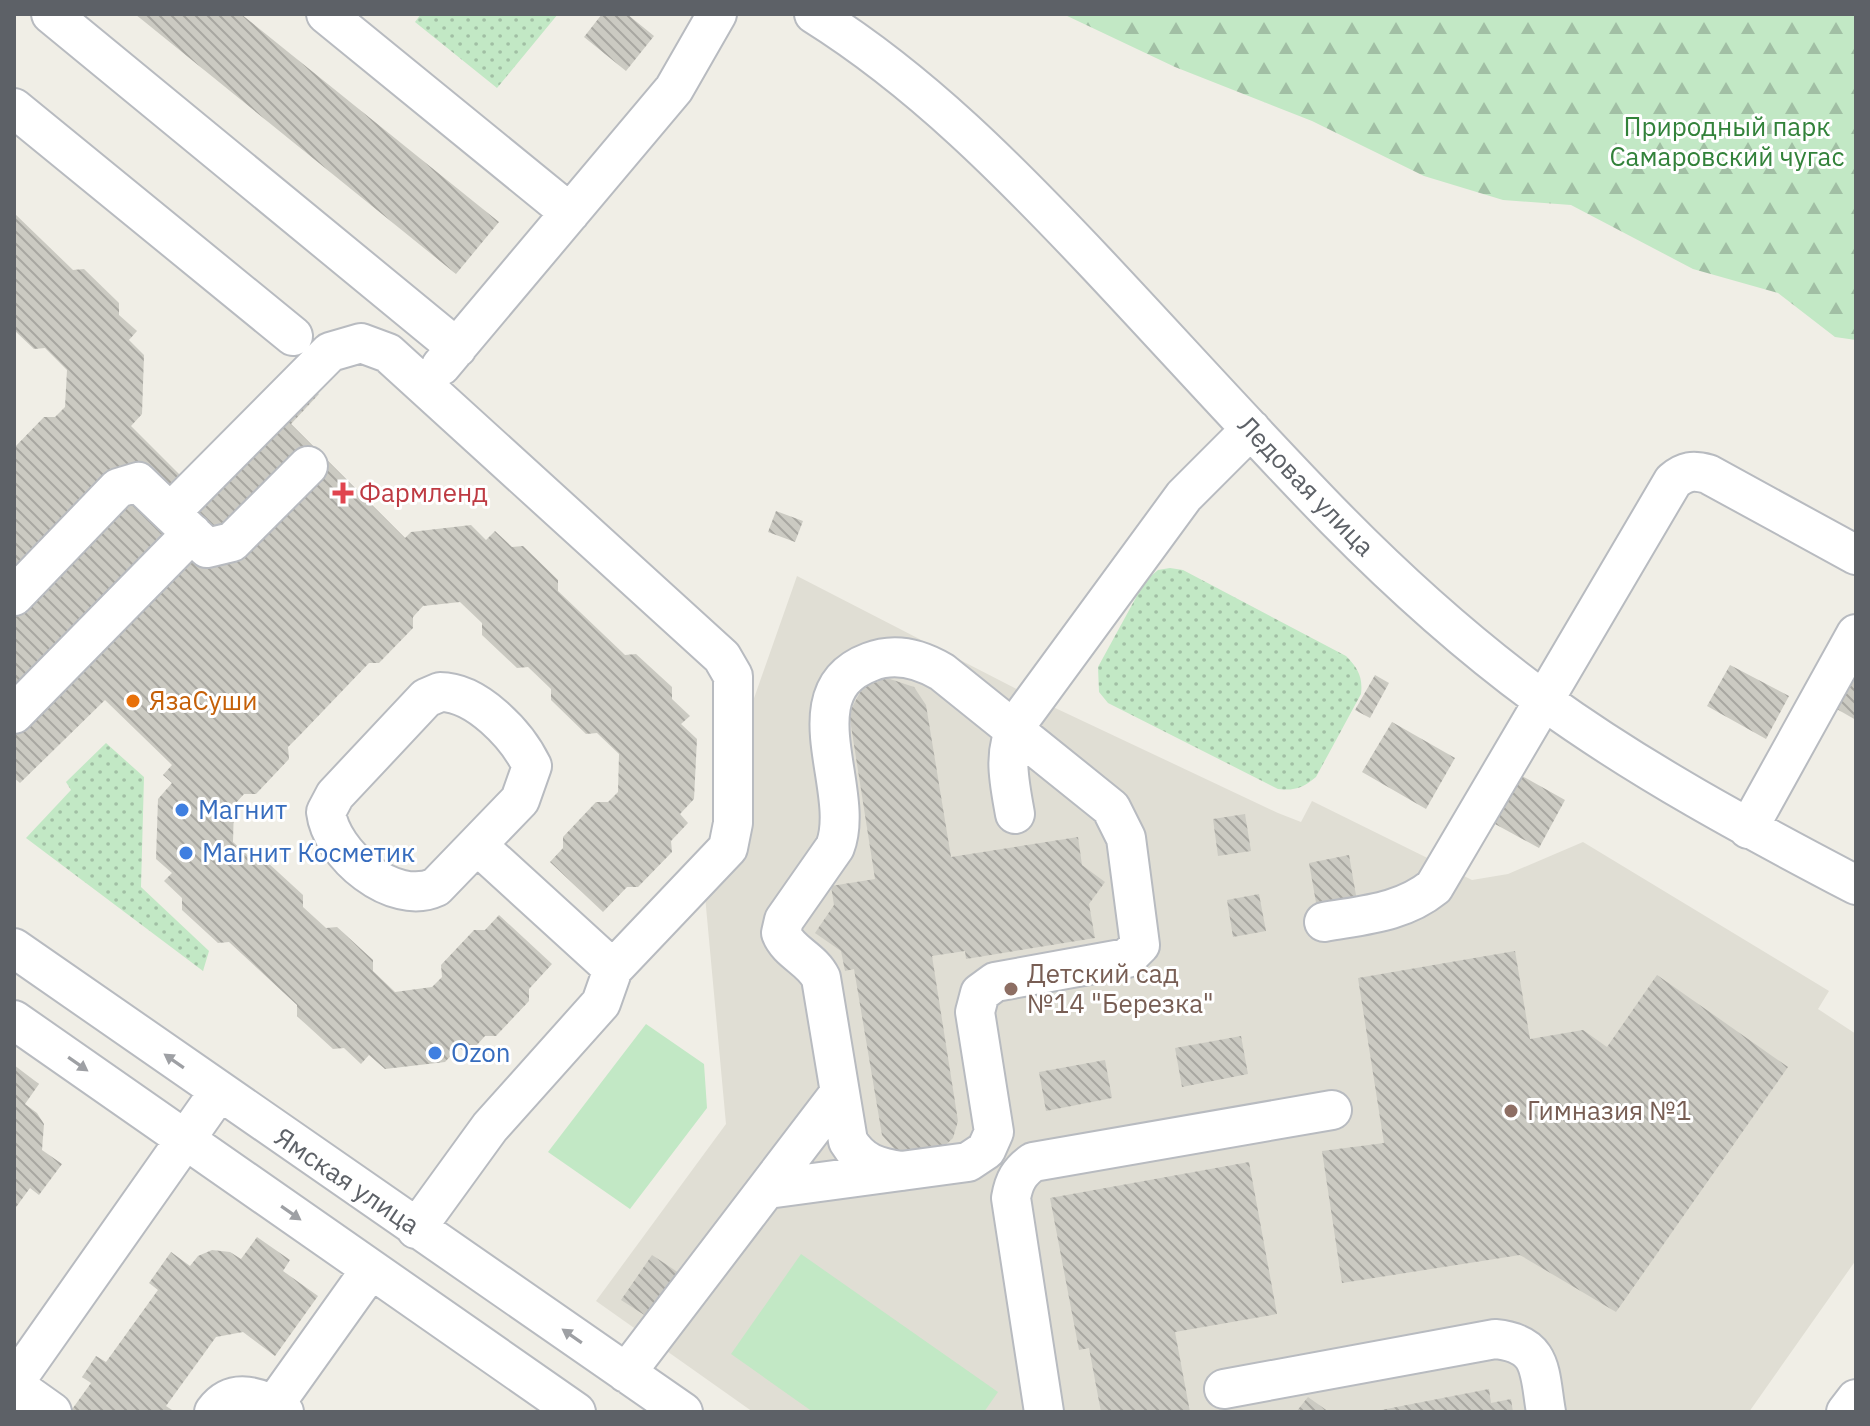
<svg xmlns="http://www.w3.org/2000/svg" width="1870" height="1426" font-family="'IBM Plex Sans',sans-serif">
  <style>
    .education { fill: #e0ded4 }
    .forest { fill: url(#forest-firs) }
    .park { fill: url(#park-dots) }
    .pitch { fill: #c2e8c5 }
    .building { fill: url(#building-back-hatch) }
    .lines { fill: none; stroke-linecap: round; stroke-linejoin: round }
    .minor-casing { stroke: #b8bbc0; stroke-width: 42 }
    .minor { stroke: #fff; stroke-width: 38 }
    .oneway { fill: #9ea0a4 }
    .health-dot { fill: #e0444e; stroke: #fff; stroke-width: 3 }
    .food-dot { fill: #e8710a; stroke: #fff; stroke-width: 3 }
    .shop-dot { fill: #3f7fe0; stroke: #fff; stroke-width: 3 }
    .education-dot { fill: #8d6e63; stroke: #fff; stroke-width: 3 }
    .labels { text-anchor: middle; stroke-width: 6; stroke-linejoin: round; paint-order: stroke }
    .park-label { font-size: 26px; fill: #32823a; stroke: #fff }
    .street-label { font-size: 26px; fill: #5d6167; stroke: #fff }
    .health-label { font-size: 26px; fill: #be3a42; stroke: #fff; text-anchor: start }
    .food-label { font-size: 26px; fill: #c56008; stroke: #fff; text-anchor: start }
    .shop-label { font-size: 26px; fill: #366cbe; stroke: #fff; text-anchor: start }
    .education-label { font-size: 26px; fill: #785e54; stroke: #fff; text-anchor: start }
  </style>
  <defs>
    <pattern id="forest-firs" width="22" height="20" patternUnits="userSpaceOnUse" patternTransform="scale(2)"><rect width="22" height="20" fill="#c2e8c5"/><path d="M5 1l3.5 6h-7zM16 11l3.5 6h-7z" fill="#a1bfa4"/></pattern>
    <pattern id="park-dots" width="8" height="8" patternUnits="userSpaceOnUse" patternTransform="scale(2)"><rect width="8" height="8" fill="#c2e8c5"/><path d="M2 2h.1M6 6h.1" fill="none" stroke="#a1bfa4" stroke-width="1.8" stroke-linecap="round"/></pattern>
    <pattern id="building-back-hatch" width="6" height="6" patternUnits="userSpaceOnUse" patternTransform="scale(2)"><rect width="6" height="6" fill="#cbcac2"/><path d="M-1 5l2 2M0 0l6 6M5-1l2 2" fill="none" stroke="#a8a7a1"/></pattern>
  </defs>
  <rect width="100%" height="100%" fill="#f0eee6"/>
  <path class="education" d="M797,576L1034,698L1278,813L1301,822L1312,801L1472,880L1508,874L1583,842L1829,991L1818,1009L1856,1034V1260L1749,1412H753L596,1301L726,1124L705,896L752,704Z"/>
  <path class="forest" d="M1063,14H1856V340L1835,337L1778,293L1693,269L1571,205L1503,200L1424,176L1312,121L1175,67Z"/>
  <path class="park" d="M421,14H558L497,88L415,22Z
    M1170,568L1183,570L1346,656C1358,668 1363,677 1361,694L1316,777C1303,788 1294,791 1278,789L1108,703L1099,692L1098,667L1145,581L1158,570Z
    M106,743L144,777L141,887L209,951L203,971L26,838L71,790L66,782Z"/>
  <path class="pitch" d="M646,1024L704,1064L707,1108L630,1209L548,1152Z
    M801,1254L998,1392L984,1412H813L731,1354Z"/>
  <path class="building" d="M135,14H241L499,222L456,274Z
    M602,14H627L654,36L626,71L584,37Z
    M14,213L73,270L84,269L119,303V315L137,331L129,340L144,355L142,414L131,426L183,478L288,369L319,394L291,424L405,538L411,532L471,525L486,540L495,531L512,547L523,546L558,580V591L625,655L636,654L672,687V699L690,716L681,724L697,739L694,799L680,814L688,823L671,841L672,852L638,887H627L603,912L550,862L563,848V837L596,802H608L618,792L619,754L597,733L586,734L551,700V689L528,667L517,668L482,635V623L460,602L423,606L413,617V628L379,663H369L301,734L288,747L289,759L256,794H244L234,805L233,842L256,863L267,862L303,895V907L326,928L337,927L373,960V971L395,992L432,987L442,977L441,965L474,930H485L499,915L552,964L529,989V1001L496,1036H485L468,1055L459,1047L445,1062L385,1069L369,1055L361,1064L344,1048L333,1049L297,1016V1005L229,942L218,943L182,910V898L164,881L172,873L156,859L158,799L172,783L163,775L172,765L105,700L20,783L14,778V448L44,417H55L65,407L67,370L45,348L34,349L14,330Z
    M776,511L803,521L795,542L768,532Z
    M1730,665L1789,696L1766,739L1707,706Z
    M1856,670V720L1835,708Z
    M1375,675L1389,683L1370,718L1355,710Z
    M887,678L914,687L926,705L951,857L1078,837L1082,865L1105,882L1089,904L1095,938L966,959L965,951L932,956L958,1121L953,1138L935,1155L897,1152L882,1135L854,969L845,971L841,951L815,933L834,905L831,886L875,879L849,713L863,687Z
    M1392,722L1455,758L1426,809L1362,772Z
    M1522,776L1565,800L1539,848L1495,824Z
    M1245,814L1251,851L1218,856L1213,819Z
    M1349,855L1357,901L1317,908L1309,863Z
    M1259,894L1266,931L1233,937L1227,900Z
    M1515,951L1530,1039L1583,1030L1607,1047L1657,975L1788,1067L1616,1312L1520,1255L1342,1283L1322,1151L1384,1143L1358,978Z
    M1241,1036L1248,1074L1182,1087L1175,1048Z
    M1105,1060L1112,1098L1046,1111L1039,1072Z
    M14,1065L39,1084L25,1104L37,1113L44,1124L42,1150L62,1164L39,1195L30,1188L14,1210Z
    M1249,1162L1277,1314L1175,1332L1190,1412H1101L1089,1348L1079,1350L1050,1198Z
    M257,1237L290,1260L283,1271L318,1296L275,1356L243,1332L216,1337L166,1406L175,1412H70L91,1383L82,1377L96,1356L106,1362L158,1290L149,1283L171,1252L190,1266L198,1256L212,1250L230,1252L241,1259Z
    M652,1255L679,1273L649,1318L621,1300Z
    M1489,1389L1491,1403L1511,1399L1513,1412H1371Z
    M1308,1397L1329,1412H1296Z"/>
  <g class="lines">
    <g class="minor-casing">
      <path id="minor" d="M51,14L457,348
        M326,14L570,213
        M814,14C921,81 1010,172 1096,263C1176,348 1254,435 1336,519C1400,584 1469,646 1543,700C1641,771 1749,829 1856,885
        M14,108L293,336
        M441,366L674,89L717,14
        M171,512L330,352L361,343L388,353L722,657L733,676V823L728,848L613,969L601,1003L490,1127L416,1229
        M14,596L118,488L138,482L207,548L232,542L308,466
        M440,692C477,692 517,735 532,766L520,800L436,887C393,907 331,854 326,812L335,795L426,698Z
        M14,714L192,533
        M1015,814C1009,780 1002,752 1019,721L1184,496L1251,429
        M1748,829L1856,634
        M477,845L613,969
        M1324,922C1363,915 1402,913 1434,887L1673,481C1685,471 1693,470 1708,474L1856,555
        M14,948L683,1412
        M14,1020L576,1412
        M768,1189L968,1162L986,1150L994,1132L975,1012L980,993L995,982L1127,958L1140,945L1126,838L1111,808L942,672C920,659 895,652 870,662C790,692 857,790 835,847L784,920L781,933C788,952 812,959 821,978L848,1141C861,1163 878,1168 902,1171
        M626,1373L838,1095
        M14,1383L218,1093
        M14,1385L52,1412
        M1224,1389L1495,1339C1544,1344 1539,1372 1546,1412
        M274,1405L371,1269
        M214,1412C233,1386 261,1397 284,1412
        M1044,1412L1011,1198C1014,1181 1019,1172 1033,1162L1332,1110
        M1846,1412L1856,1399"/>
    </g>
    <use href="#minor" class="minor"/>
  </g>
  <defs><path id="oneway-solid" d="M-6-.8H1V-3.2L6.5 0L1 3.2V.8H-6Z" transform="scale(2)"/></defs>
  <g class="oneway">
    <use href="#oneway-solid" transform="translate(174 1061) rotate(-145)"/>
    <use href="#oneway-solid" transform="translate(78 1064) rotate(35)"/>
    <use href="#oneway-solid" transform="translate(291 1213) rotate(35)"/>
    <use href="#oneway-solid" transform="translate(572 1336) rotate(-145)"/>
  </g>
  <path class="health-dot" d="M339 481h8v8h8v8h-8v8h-8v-8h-8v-8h8z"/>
  <circle class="food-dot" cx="133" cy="701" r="8"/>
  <g class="shop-dot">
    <circle cx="182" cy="810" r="8"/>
    <circle cx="186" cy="853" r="8"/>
    <circle cx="435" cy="1053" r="8"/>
  </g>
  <g class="education-dot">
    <circle cx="1011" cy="989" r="8"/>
    <circle cx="1511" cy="1111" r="8"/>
  </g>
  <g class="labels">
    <g class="park-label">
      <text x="1727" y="136">Природный парк<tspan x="1727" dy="30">Самаровский чугас</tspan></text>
    </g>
    <g class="street-label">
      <text transform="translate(1306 486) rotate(46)" y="9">Ледовая улица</text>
      <text transform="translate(347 1181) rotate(34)" y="9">Ямская улица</text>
    </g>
    <g class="health-label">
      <text x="359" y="502">Фармленд</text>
    </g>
    <g class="food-label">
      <text x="149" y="710">ЯзаСуши</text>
    </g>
    <g class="shop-label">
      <text x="198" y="819">Магнит</text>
      <text x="202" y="862">Магнит Косметик</text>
      <text x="451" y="1062">Ozon</text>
    </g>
    <g class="education-label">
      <text x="1027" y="983">Детский сад<tspan x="1027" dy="30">№14 "Березка"</tspan></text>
      <text x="1527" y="1120">Гимназия №1</text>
    </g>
  </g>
  <rect width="1870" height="1426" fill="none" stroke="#5d6167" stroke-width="32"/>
</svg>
